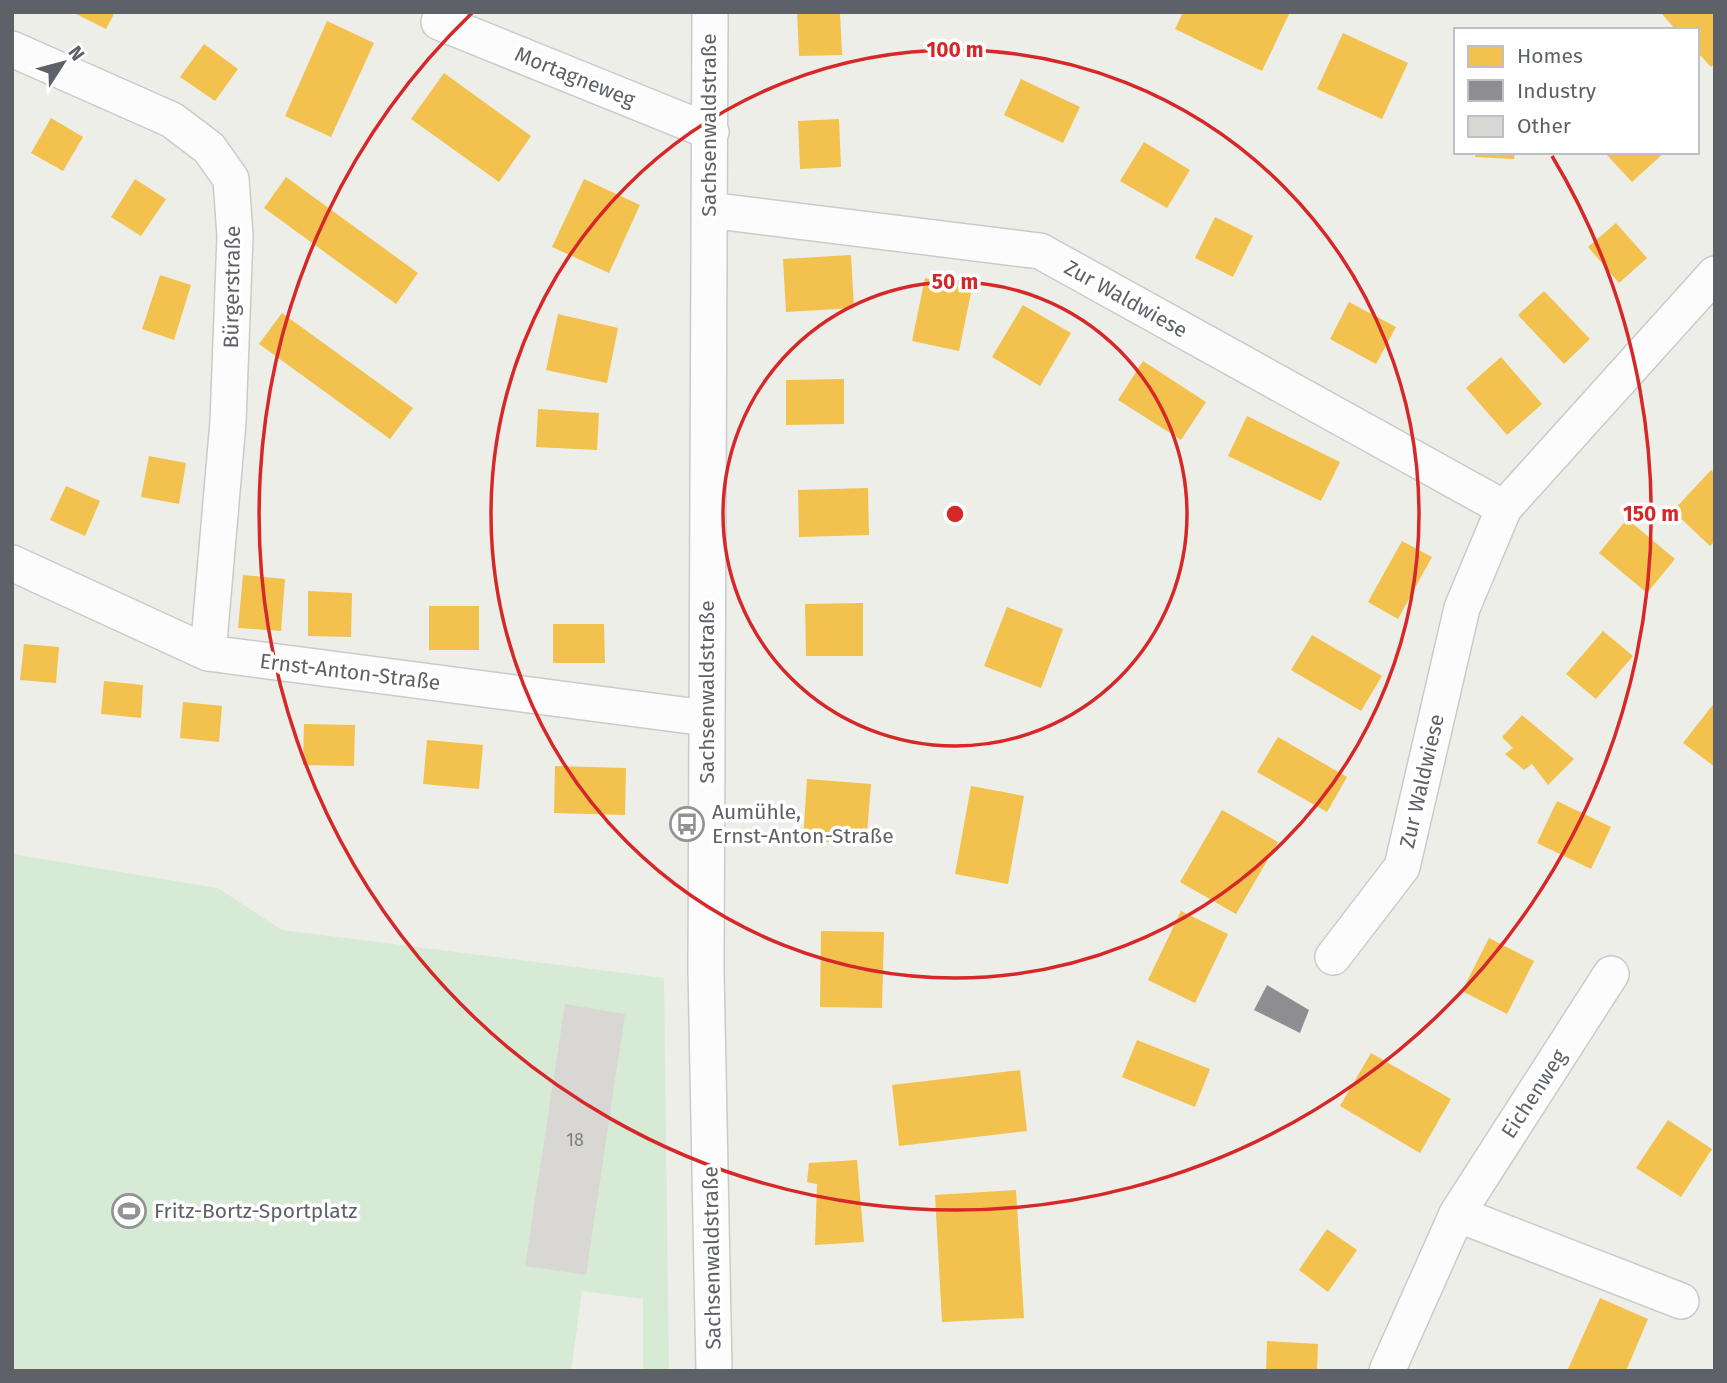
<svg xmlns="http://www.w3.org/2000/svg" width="1727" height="1383" font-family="'Fira Sans',sans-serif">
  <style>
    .green { fill: #d7ead6 }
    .homes { fill: #f2c14e }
    .industry { fill: #8d8d92 }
    .building { fill: #d8d7d4 }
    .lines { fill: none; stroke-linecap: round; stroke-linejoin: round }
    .street-casing { stroke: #cacaca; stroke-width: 38 }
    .street { stroke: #fcfcfc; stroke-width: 35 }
    .ring { fill: none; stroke: #d62828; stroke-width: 3.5 }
    .labels { text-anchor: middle; stroke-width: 7; stroke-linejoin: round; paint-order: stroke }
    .number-label { font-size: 18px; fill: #7d7f83 }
    .street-label { font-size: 21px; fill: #5e6167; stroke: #fff }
    .poi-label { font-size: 21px; fill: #5e6167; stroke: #fff; text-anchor: start }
    .centre { fill: #d62828; stroke: #fff; stroke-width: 3.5 }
    .ring-label { font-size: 21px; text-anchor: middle; font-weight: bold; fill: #d62828; stroke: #fff; stroke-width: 7; stroke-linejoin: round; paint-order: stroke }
  </style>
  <rect width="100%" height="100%" fill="#eeeee9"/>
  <path class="green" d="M12,854L218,888L282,930L664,978L669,1371H643V1299L582,1291L571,1371H12Z"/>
  <path class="homes" d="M72,12H115L106,29Z
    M797,12H840L842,55L799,56Z
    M1183,12H1290L1262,71L1175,29Z
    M1664,12H1715V64L1711,67L1697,52V30H1676L1662,14Z
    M327,21L374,43L331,137L285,116Z
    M1343,33L1408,63L1382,119L1317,89Z
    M204,44L238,69L215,101L180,77Z
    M444,73L531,136L499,182L411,119Z
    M1021,79L1080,107L1063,143L1004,115Z
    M51,118L83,137L63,171L31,153Z
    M839,119L841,167L800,169L798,121Z
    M1144,142L1190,170L1167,208L1120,181Z
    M1476,152H1515L1514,159L1475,157Z
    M1604,152H1665L1632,182Z
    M286,177L418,273L396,304L264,208Z
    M135,179L166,199L141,236L111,217Z
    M584,179L640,205L609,273L552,247Z
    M1215,217L1253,236L1233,277L1195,258Z
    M1616,223L1647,258L1619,283L1588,247Z
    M851,255L854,308L786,312L783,259Z
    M160,275L191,285L174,340L142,329Z
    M925,278L972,288L959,351L912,341Z
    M1544,291L1590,339L1564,364L1518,315Z
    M1349,302L1396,327L1376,364L1330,339Z
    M1023,305L1071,333L1040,386L992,357Z
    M282,313L413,408L390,439L259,344Z
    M558,314L618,328L607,383L546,370Z
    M1501,357L1542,404L1507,435L1466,388Z
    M1143,361L1206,402L1181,440L1118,400Z
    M844,379V424L786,425V380Z
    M538,409L599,413L597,450L536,447Z
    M1247,416L1340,462L1321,501L1228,456Z
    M149,456L186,463L179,504L141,497Z
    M1711,470L1715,474V541L1710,546L1673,511Z
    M66,486L100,501L85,536L50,520Z
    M868,488L869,535L799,537L798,490Z
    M1627,519L1675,559L1647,593L1599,553Z
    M1402,541L1432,557L1398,619L1368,602Z
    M243,575L285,579L281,631L238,628Z
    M308,591L352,593L351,637L308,636Z
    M863,603V656H806L805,604Z
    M429,606H479V650H429Z
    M1007,607L1063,629L1041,688L984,666Z
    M553,624H604L605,663H553Z
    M1603,631L1633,656L1596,699L1566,674Z
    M1312,635L1382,676L1361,711L1291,670Z
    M24,644L59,647L56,683L20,680Z
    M104,681L143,685L141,718L101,714Z
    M183,702L222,706L219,742L180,738Z
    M1715,702V767L1683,743Z
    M1522,715L1574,759L1548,785L1532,764L1524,770L1505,754L1513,748L1502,737Z
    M304,724L355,725L354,766L303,765Z
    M1278,737L1347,777L1327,812L1257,772Z
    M427,740L483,745L479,789L423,784Z
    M555,766L626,768L625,815L554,813Z
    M807,779L871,784L866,845L803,840Z
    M971,786L1024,796L1008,884L955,874Z
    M1557,801L1611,827L1591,869L1537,843Z
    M1222,810L1278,842L1236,914L1180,882Z
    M1181,911L1228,934L1195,1003L1148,980Z
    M821,931L884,932L882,1008L820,1007Z
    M1489,938L1534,961L1507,1014L1462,991Z
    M1137,1040L1210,1069L1195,1107L1122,1077Z
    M1371,1053L1451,1099L1420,1153L1340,1106Z
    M1020,1070L1027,1131L899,1146L892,1085Z
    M1668,1120L1712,1149L1681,1197L1636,1168Z
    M857,1160L864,1242L815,1245L817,1184L807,1182L809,1163Z
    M1016,1190L1024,1318L942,1322L935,1195Z
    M1327,1229L1357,1250L1328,1292L1299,1270Z
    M1600,1298L1648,1319L1626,1371H1571L1568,1369Z
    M1267,1341L1318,1344L1317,1371H1266Z"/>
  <path class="industry" d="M1267,985L1309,1010L1300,1033L1254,1010Z"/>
  <path class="building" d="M565,1004L625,1014L586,1275L525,1266Z"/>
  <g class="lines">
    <g class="street-casing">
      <path id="street" d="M710,12L706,970L714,1371
        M439,22L711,132
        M12,49L172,120L209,148L231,179L235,236L228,422L208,653
        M709,210L1040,251L1504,508
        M12,563L208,653L706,718
        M1333,957L1402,867L1462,608L1504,508L1715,274
        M1457,1214L1681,1301
        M1387,1371L1457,1214L1611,974"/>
    </g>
    <use href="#street" class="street"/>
  </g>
  <g class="ring">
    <circle cx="955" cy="514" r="232"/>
    <circle cx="955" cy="514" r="464"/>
    <path d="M1552 156A696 696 0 1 1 472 13"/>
  </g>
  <defs>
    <g id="bus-ring" transform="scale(1.75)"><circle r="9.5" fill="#fff" stroke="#909294" stroke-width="1.5"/><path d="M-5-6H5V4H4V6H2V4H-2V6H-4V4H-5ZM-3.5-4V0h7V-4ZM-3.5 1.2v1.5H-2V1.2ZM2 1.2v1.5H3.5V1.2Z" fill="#909294"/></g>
    <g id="stadium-ring" transform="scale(1.75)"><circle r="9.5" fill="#fff" stroke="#909294" stroke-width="1.5"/><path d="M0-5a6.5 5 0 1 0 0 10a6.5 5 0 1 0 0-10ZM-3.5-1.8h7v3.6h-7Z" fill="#909294"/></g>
  </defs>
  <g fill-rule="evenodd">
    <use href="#bus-ring" x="687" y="824"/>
    <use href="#stadium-ring" x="129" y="1211"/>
  </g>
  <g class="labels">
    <g class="number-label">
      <text x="575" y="1146">18</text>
    </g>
    <g class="street-label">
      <text transform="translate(575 77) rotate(22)" y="7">Mortagneweg</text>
      <text transform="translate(709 125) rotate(-90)" y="7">Sachsenwaldstraße</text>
      <text transform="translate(232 287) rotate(-89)" y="7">Bürgerstraße</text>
      <text transform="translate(1126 299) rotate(29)" y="7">Zur Waldwiese</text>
      <text transform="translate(350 672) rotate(7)" y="7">Ernst-Anton-Straße</text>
      <text transform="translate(707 692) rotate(-90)" y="7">Sachsenwaldstraße</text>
      <text transform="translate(1422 781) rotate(-77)" y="7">Zur Waldwiese</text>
      <text transform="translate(1534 1094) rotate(-57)" y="7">Eichenweg</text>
      <text transform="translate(712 1258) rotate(-91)" y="7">Sachsenwaldstraße</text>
    </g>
    <g class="poi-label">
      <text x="712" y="819">Aumühle,<tspan x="712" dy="24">Ernst-Anton-Straße</tspan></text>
      <text x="154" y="1218">Fritz-Bortz-Sportplatz</text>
    </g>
  </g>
  <circle cx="955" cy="514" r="10" class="centre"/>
  <g class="ring-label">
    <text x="955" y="57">100 m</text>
    <text x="955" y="289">50 m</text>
    <text x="1651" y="521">150 m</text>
  </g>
  <rect width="1727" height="1383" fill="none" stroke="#5e6167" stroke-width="28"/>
  <rect x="1454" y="28" width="245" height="126" fill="#ffffff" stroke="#bfc0c2" stroke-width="2"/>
  <rect x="1468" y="46" width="35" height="21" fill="#f2c14e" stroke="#bfc0c2" stroke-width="2"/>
  <text x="1517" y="63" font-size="21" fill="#5e6167">Homes</text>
  <rect x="1468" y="80" width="35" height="21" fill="#8d8d92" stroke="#bfc0c2" stroke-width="2"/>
  <text x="1517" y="98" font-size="21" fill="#5e6167">Industry</text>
  <rect x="1468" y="116" width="35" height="21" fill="#d8d7d4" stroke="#bfc0c2" stroke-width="2"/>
  <text x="1517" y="133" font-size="21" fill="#5e6167">Other</text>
  <g transform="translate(63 63) rotate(54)" stroke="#ffffff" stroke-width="5" paint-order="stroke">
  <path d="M0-5L12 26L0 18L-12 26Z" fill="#5e6167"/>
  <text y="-10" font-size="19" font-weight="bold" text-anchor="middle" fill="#5e6167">N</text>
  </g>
</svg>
